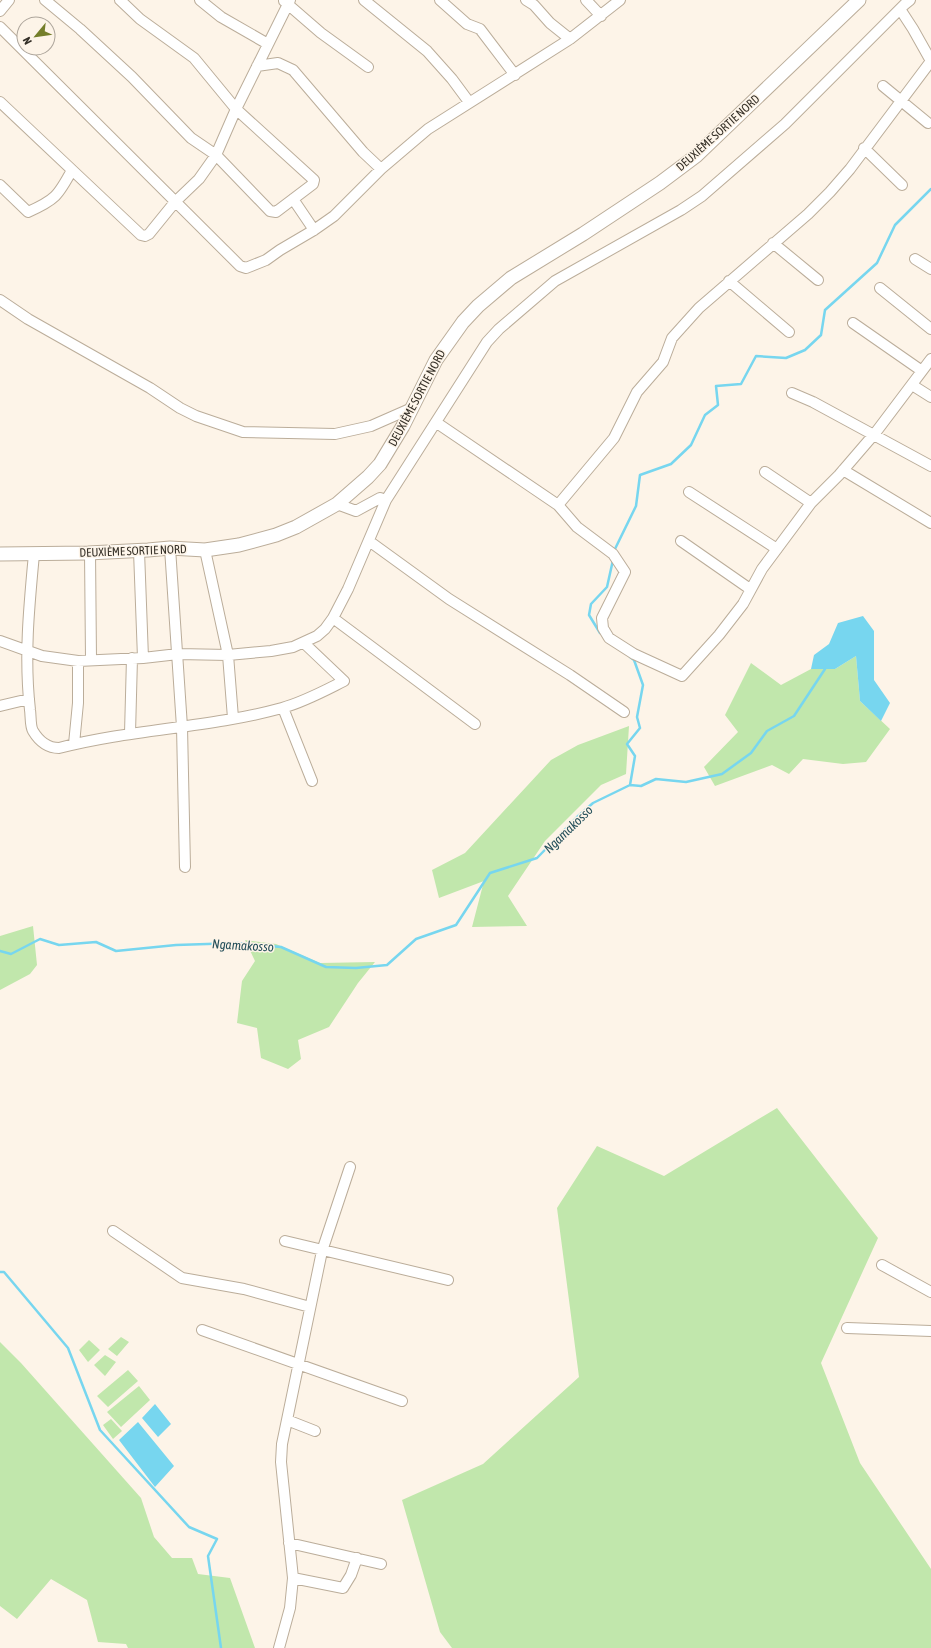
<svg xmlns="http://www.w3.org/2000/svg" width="931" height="1648" font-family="'Asap Condensed',sans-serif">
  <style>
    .green { fill: #c1e7ac }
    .water { fill: #77d6ef }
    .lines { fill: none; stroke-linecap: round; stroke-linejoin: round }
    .stream { stroke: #77d6ef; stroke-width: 2.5 }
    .minor-casing { stroke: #bbad9a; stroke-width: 12 }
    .major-casing { stroke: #bbad9a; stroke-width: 15 }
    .minor { stroke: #fff; stroke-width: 10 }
    .major { stroke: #fff; stroke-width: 13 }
    .labels { text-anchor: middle; stroke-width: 3; stroke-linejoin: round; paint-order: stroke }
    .street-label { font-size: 12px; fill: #342f27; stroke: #fdf4e8 }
    .water-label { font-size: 13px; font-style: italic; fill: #244f5a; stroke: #fdf4e8 }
  </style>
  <rect width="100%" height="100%" fill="#fdf4e8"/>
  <path class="green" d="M856,656L860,701L890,729L866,762L843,764L803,759L789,774L772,765L715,786L704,767L738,732L725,715L751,663L781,685L811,669H835Z
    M629,726L626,774L601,785L545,841L508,896L527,926L472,927L484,881L439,898L432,870L465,853L551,760L578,745Z
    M33,926L37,965L30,974L0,990V936Z
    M245,940L276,944L320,963L375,962L358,983L329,1027L298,1040L301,1059L288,1069L261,1058L257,1028L237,1023L242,981L255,961Z
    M777,1108L878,1238L821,1363L860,1463L931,1569V1648H452L440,1632L402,1500L483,1464L579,1377L557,1208L597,1146L664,1176Z
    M121,1337L129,1342L117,1356L108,1349Z
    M89,1340L100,1350L88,1362L79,1350Z
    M0,1342L21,1363L141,1498L154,1537L172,1558H192L198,1574L230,1578L255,1648H128L126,1644L98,1642L87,1600L51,1579L17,1619L0,1606Z
    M105,1355L116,1362L105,1376L94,1365Z
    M128,1370L138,1381L108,1407L97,1396Z
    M139,1386L150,1400L121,1427L107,1412Z
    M111,1419L122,1431L113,1439L103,1425Z"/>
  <path class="water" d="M863,616L874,631V680L890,703L881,721L860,701L856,656L835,669H811L814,655L829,644L838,623Z
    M155,1404L171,1424L158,1437L142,1418Z
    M138,1422L174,1466L155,1487L119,1440Z"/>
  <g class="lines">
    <path class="stream" d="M614,551L636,506L640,475L671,464L691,445L705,415L718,405L716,386L741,384L756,356L786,358L805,350L821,335L825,310L877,263L895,225L931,189
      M600,633L589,615L591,604L607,587L613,560
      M630,657L634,660L643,685L637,717L640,728L627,744L635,756L630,785
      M0,951L11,954L40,939L59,945L96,942L116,951L176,945L238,943L281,947L326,967L356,968L387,965L416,939L456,925L490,873L537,858L577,817L593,803L630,785L641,786L656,779L686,782L722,774L751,753L767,731L794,716L825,669
      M0,1272H4L68,1348L100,1430L189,1527L217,1539L208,1556L221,1648"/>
    <g class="minor-casing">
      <path id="minor" d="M45,0L80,29L132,77L191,138L216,155L270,211L276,212L313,184L314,180L236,109L194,58L140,19L120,0
        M200,0L221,17L268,44
        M364,0L427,51L452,79L469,102
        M440,0L467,24L480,29L515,75
        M526,0L534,5L550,23L570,39
        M586,0L601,16
        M284,1L321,33L368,67
        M900,9L913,29L931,61
        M0,11L9,0
        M0,27L240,266L246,268L266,260L280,250L314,230L334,216L381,169L428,129L570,39L620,0
        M931,61L850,169L830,192L808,214L699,308L672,338L663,362L637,392L614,438L558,505L577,527L613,554L625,572L602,618L603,628L609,638L634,654L682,676L719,635L743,604L762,569L811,503L839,475L876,432L931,359
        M257,66L278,63L293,70L363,152L381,169
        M883,86L928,123
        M0,102L141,235L145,236L149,234L175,202L199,179L216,155L236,109L290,0
        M864,148L902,185
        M0,185L28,212C55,200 58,196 72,170
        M293,199L314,230
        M773,243L818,280
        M915,259L931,269
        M729,281L789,332
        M880,288L931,329
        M0,300L28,319L150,388L180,408L196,416L243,432L335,434L371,426L412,408
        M853,323L922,371
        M912,385L931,397
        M792,393L813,402L931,466
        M437,423L558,505
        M843,470L931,523
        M765,472L811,503
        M689,492L777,549
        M337,504L356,511L380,498L386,500
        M369,541L449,599L570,675L624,712
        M681,541L750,589
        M170,548L182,727L185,867
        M205,550L228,655L233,718
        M139,551L143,658
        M90,552L91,659
        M34,554C29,607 24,657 30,710C31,716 30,726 33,731C39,741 47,748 59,748C132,729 209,728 282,708C304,702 324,691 344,681L304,643
        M333,618L475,724
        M0,641L42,656L78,661L143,658L178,654L228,655L271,651L293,647L317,636L325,629L333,618L348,589L386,500L487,342L499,329L555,281L681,210L702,196L785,124L905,4L910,0
        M0,706L29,699
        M283,708L312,781
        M130,733L132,658
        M74,744L78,703V661
        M113,1231L182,1278L244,1289L310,1307
        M285,1241L448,1280
        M882,1265L931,1292
        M847,1328L931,1331
        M202,1330L402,1401
        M287,1420L315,1431
        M289,1543L381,1564
        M293,1578L343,1588L351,1575L357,1558
        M279,1648L290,1608L293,1578L281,1462L282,1444L322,1251L350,1167"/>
    </g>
    <g class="major-casing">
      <path id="major" d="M0,554L88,553L148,550L170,548L205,550L239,545L276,535L296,527L337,504L368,477L380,464L403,426L436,360L463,322L478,306L511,278L583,234L660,183L696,156L859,0"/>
    </g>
    <use href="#minor" class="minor"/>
    <use href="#major" class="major"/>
  </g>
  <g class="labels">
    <g class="street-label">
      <text transform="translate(718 133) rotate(-42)" y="4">DEUXIÈME SORTIE NORD</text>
      <text transform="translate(417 398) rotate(-62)" y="4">DEUXIÈME SORTIE NORD</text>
      <text transform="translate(133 551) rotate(-2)" y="4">DEUXIÈME SORTIE NORD</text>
    </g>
    <g class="water-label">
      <text transform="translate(568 829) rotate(-44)" y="5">Ngamakosso</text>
      <text transform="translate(243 945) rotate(3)" y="5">Ngamakosso</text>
    </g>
  </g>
  <g transform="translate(36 36) rotate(241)"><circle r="19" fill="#fdf4e8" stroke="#ada59b"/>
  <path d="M0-3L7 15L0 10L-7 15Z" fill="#747e2a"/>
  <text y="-6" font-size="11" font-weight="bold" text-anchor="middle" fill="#342f27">N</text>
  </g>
</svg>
